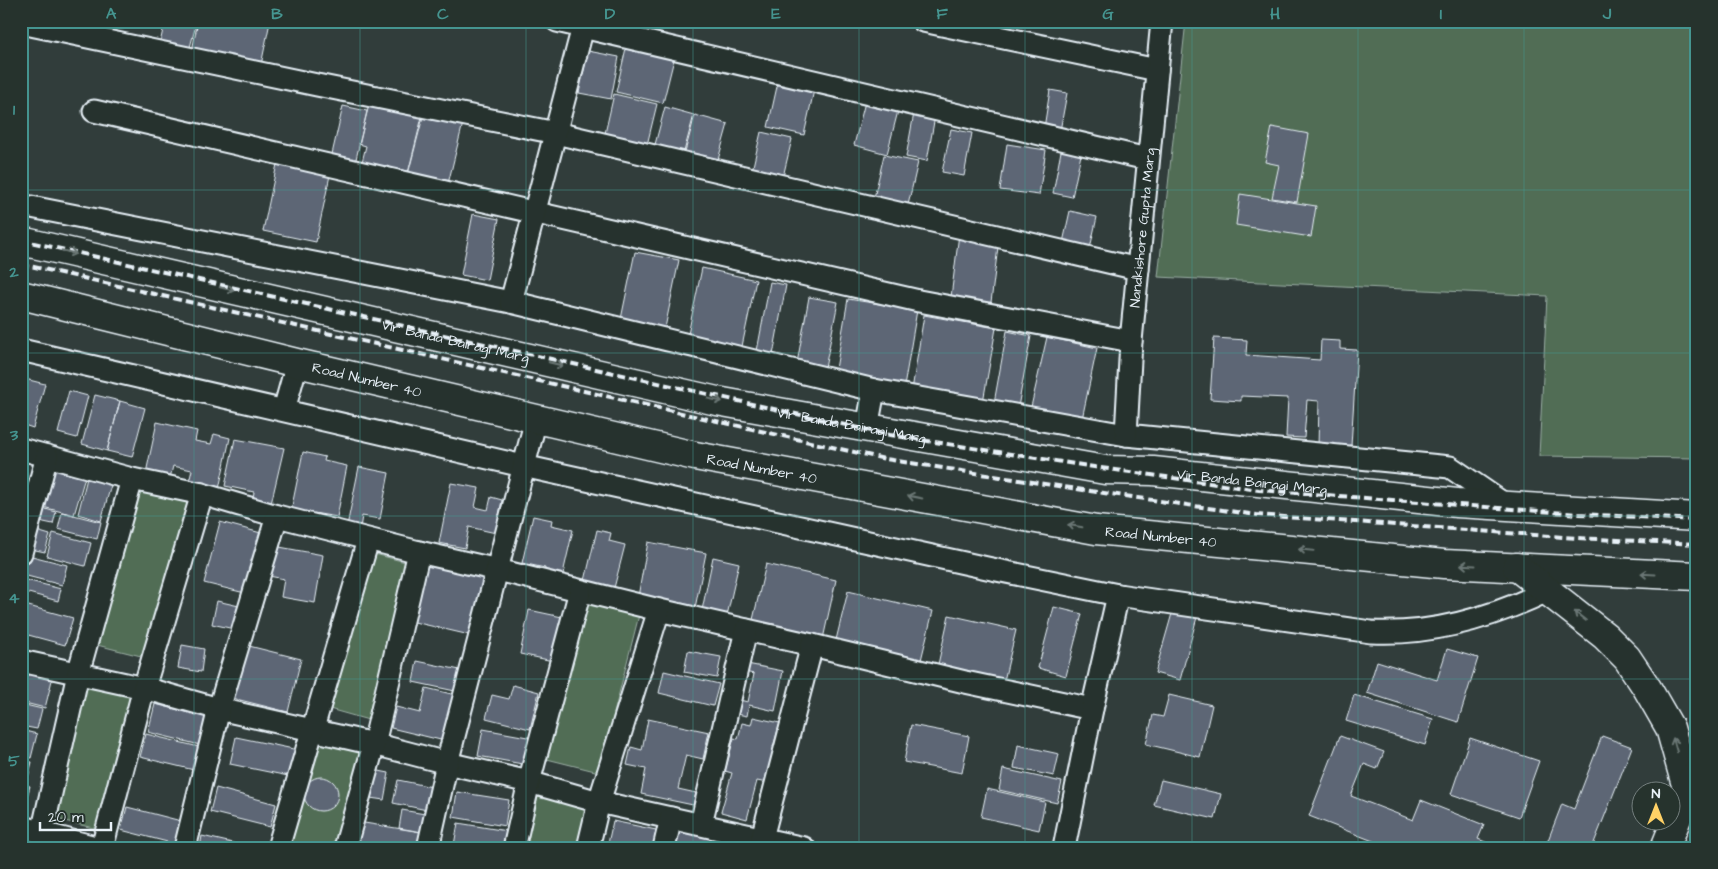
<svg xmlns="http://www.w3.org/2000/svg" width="1718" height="869" font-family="'Architects Daughter',sans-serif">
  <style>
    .green { fill: #516d55; stroke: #9cafa6 }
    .building { fill: #5d6674; stroke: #e8f1f8 }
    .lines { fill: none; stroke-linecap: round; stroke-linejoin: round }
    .minor-casing { stroke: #e8f1f8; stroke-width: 25 }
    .secondary-casing { stroke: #e8f1f8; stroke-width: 31 }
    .minor { stroke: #26332d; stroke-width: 21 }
    .secondary { stroke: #26332d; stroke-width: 28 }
    .rail { stroke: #e8f1f8; stroke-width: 4; stroke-dasharray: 8 4; stroke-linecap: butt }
    .oneway { stroke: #6a7674 }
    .grid { fill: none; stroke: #459590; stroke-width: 1; stroke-opacity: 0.55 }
    .labels { text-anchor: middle; stroke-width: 4; stroke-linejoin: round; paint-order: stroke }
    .street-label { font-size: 14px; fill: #e8f1f8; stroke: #26332d }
    .neatline { fill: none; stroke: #459590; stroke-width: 2 }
    .grid-label { font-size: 16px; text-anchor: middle; font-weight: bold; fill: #459590 }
  </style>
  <rect width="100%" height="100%" fill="#313d3b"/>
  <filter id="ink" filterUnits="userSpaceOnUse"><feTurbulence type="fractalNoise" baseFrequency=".02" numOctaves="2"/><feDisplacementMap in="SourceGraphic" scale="10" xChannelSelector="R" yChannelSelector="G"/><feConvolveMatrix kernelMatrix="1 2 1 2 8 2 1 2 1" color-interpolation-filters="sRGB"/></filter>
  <g filter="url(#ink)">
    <path class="green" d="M1186,21H1697V458L1539,456L1547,296L1158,277Z
      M136,488L189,502L149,658L97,645Z
      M371,553L409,563L372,721L326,708Z
      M587,602L639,615L599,772L547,759Z
      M84,680L136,693L101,830L49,817Z
      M313,740L361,752L337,848H286Z
      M539,793L592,806L581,848H525Z"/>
    <path class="building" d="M165,21H197L189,51L160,43Z
      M198,21L270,22L261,65L192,51Z
      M626,48L674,59L663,103L616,92Z
      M588,51L619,57L611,99L579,93Z
      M778,82L814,90L804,135L768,127Z
      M1050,90L1067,93L1060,131L1044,128Z
      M614,94L657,104L646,149L604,138Z
      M370,101L423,113L407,177L361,166L366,146L359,144Z
      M865,102L898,111L887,154L854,145Z
      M343,106L367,111L354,168L330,163Z
      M665,107L694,115L682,159L653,152Z
      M424,113L463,123L447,188L407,178Z
      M914,113L935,116L927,161L906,157Z
      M695,115L728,124L716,167L683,159Z
      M1272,127L1309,134L1297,202L1272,198L1279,165L1265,162Z
      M951,129L972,133L964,176L942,172Z
      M761,132L792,139L782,181L751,175Z
      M1007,144L1046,150L1039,195L1000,190Z
      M1062,146L1082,150L1072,197L1053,193Z
      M884,155L918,162L908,205L874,198Z
      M277,164L330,175L316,242L263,231Z
      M1240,194L1316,206L1311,237L1236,225Z
      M1070,211L1097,217L1089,253L1062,247Z
      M473,214L499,219L487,280L461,275Z
      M959,234L999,239L990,310L950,305Z
      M635,252L679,260L665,328L621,319Z
      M702,268L756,280L741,351L687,339Z
      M770,282L786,285L773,355L757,351Z
      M809,297L838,302L825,368L797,363Z
      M848,299L917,310L904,387L835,375Z
      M924,315L996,328L983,402L912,390Z
      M1007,331L1031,336L1018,407L994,403Z
      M1047,337L1097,348L1082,419L1031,407Z
      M1214,338L1247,340L1246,355L1320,360L1321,340L1340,341V349L1357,350L1351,446L1331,444L1330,449L1318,448L1319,401L1307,400L1304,438L1286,437L1288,398L1241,396V401L1210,399Z
      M21,378L45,384L33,428L21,424Z
      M69,391L88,396L77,438L58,433Z
      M95,395L120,401L107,451L82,444Z
      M120,401L145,408L132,457L107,451Z
      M157,422L197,431L195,441L211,444L214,434L230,438L219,489L189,482L192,470L173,466L170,478L146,473Z
      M235,439L284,448L270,508L252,504L254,492L225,486Z
      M303,452L325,457L324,461L347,466L337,517L314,513L313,521L290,516Z
      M21,460L26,461L21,479Z
      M50,467L85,477L74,515L39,506Z
      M359,467L389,473L380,519L362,516L359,534L346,531Z
      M87,478L111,485L101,521L78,514Z
      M451,483L479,488L475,507L488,510L491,497L502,500L496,533L469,527L465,548L439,543Z
      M42,508L56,512L53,524L39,521Z
      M62,512L101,522L97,539L58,529Z
      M533,516L552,520L551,525L573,530L562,578L544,574L545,568L522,563Z
      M220,522L261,533L245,593L204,583Z
      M30,529L50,535L45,552L26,548Z
      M597,530L611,533L609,541L625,545L613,592L584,585Z
      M53,533L91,543L85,566L47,556Z
      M648,542L706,553L694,613L637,602Z
      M274,546L323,555L315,603L281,597L284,579L269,576Z
      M28,555L67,565L62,585L23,575Z
      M713,557L739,563L726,620L701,615Z
      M429,558L490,572L474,636L414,622Z
      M766,564L836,580L823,639L752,624Z
      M22,579L61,589L58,601L21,591Z
      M848,591L933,611L921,660L836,640Z
      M217,601L239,606L234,629L212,624Z
      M21,604L73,618L65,645L21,633Z
      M1054,607L1082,614L1066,676L1038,668Z
      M529,610L562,617L553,661L520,654Z
      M1173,610L1197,617L1180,680L1155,673Z
      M949,615L1016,630L1003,685L937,669Z
      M182,645L204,649L201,672L178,668Z
      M245,645L301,659L288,712L232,698Z
      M1447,649L1478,658L1458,722L1367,693L1377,661L1437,680Z
      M688,651L721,657L717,678L684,672Z
      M417,661L460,670L455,691L413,682Z
      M742,663L783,671L775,711L749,705L747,716L732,713L735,699L748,702L754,674L740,671Z
      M664,671L719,684L713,706L659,693Z
      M21,672L52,680L45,708L21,702Z
      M513,685L539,692L530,729L486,718L492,695L509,699Z
      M426,688L460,696L449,742L391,728L396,707L420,713Z
      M1169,695L1212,705L1200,757L1146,744L1153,715L1163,717Z
      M1354,695L1433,719L1425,745L1346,721Z
      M21,704L42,709L37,729L21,726Z
      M155,704L211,718L204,746L148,732Z
      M753,717L780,723L773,747L776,748L767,783L757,781L747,819L721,812L732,773L725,771L734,738L738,739L742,723L751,725Z
      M648,719L709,732L703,759L686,755L678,789L696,793L693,805L641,794L646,769L627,765L631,747L642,750Z
      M911,725L969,736L962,773L904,762Z
      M483,729L533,738L528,765L478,756Z
      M21,730L37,734L31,758L21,756Z
      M146,734L203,748L198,771L140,757Z
      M1340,736L1384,752L1377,769L1364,764L1351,796L1413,820L1421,800L1484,825L1478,839L1500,848H1391L1309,816Z
      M1602,736L1632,747L1592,848H1545L1562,804L1574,809Z
      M236,737L303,751L298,778L230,764Z
      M1470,738L1539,761L1519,817L1451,794Z
      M1018,745L1059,754L1054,776L1014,768Z
      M21,760L32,762L27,782L21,780Z
      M1003,769L1062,782L1057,803L999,790Z
      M374,770L389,773L384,800L370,798Z
      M304 794a17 17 0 1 1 34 0a17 17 0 1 1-34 0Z
      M398,780L437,788L432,811L393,803Z
      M1161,780L1221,794L1215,819L1154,805Z
      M21,784L30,786L23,812L21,811Z
      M216,788L276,804L270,827L210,812Z
      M987,789L1045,802L1039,830L981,817Z
      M457,792L509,800L505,826L453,817Z
      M127,807L185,822L179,845L121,830Z
      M402,810L425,814L422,832L399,828Z
      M613,821L661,831L657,848H607Z
      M358,822L421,832L419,848H354Z
      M458,823L513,832L510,848H470L454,845Z
      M680,831L739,846L738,848H676Z
      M202,836L254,848H200Z
      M33,838L64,848H29Z"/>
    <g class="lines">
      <g class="minor-casing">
        <g id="minor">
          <path d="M557,21L1147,159"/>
          <path d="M923,21L1157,70"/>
          <path d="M21,23L317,85L556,133L1138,269"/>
          <path d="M94,111L919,301L1131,341"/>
          <path d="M21,205L511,302L874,390L1126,435L1450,467L1507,506"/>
          <path d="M511,302L583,27"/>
          <path d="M21,350L523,466L987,568L1118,595L1371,632C1431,635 1493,617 1547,591"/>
          <path d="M284,410L297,363"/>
          <path d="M867,428L874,390"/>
          <path id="s1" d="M1126,435L1131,341L1162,21"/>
          <path d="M21,449L132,479L202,494L277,516L419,552L498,570L659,610L812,645L965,682L1092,709"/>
          <path d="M21,553L47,456"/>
          <path d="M21,661L144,688L219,709L374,744L447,763L529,782L599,802L804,848"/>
          <path d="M701,824L746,630"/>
          <path d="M21,826L42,833L99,848"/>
          <path d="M42,833L78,674L132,479"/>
          <path d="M762,838L812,645"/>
          <path d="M102,848L144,688L202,494"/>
          <path d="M185,848L219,709L277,516"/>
          <path d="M278,848L368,540"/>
          <path d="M345,848L374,744L419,552"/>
          <path d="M428,848L447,763L536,419"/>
          <path d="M514,848L529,782L580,591"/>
          <path d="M588,848L599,802L659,610"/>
          <path d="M664,848L671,818"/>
          <path d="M1064,848L1092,709L1118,595"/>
        </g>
      </g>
      <g class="secondary-casing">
        <g id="secondary">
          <path id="s2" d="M21,241L717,401L1105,470L1153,471L1457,503L1697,517"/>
          <path id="s3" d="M21,295L297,363L695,456L1096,530L1444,564L1697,576"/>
          <path d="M1517,567L1605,636L1627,658L1647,688L1670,728L1688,792"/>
          <path d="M1665,848L1694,776"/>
        </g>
      </g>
      <use href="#minor" class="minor"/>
      <use href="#secondary" class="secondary"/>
      <path class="rail" d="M21,240L890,435L1094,467L1259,490L1579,514L1697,520
        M21,264L885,459L1090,491L1257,515L1577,538L1697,544"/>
    </g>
    <defs><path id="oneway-shaft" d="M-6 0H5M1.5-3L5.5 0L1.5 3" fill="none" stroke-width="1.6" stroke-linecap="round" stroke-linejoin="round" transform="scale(1.25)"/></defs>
    <g class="oneway">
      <use href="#oneway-shaft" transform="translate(69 252) rotate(13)"/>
      <use href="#oneway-shaft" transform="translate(227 289) rotate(13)"/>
      <use href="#oneway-shaft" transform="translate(556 364) rotate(13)"/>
      <use href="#oneway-shaft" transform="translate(715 400) rotate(12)"/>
      <use href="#oneway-shaft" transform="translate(915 497) rotate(-169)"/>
      <use href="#oneway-shaft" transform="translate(1075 526) rotate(-170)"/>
      <use href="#oneway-shaft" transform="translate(1306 550) rotate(-175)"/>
      <use href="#oneway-shaft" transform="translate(1468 565) rotate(-177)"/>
      <use href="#oneway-shaft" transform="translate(1648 574) rotate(-177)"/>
      <use href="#oneway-shaft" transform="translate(1580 616) rotate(-142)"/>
      <use href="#oneway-shaft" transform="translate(1675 745) rotate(-106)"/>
    </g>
  </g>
  <path class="grid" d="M194,21V848M360,21V848M526,21V848M693,21V848M859,21V848M1025,21V848M1192,21V848M1358,21V848M1524,21V848M21,190H1697M21,353H1697M21,516H1697M21,679H1697"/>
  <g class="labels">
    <g class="street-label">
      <text dy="5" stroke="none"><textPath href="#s1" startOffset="208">Nandkishore Gupta Marg</textPath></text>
      <text dy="5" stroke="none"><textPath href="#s2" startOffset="446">Vir Banda Bairagi Marg</textPath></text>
      <text dy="5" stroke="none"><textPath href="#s3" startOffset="356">Road Number 40</textPath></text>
      <text dy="5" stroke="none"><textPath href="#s2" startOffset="851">Vir Banda Bairagi Marg</textPath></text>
      <text dy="5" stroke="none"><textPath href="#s3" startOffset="761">Road Number 40</textPath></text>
      <text dy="5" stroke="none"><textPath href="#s2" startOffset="1256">Vir Banda Bairagi Marg</textPath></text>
      <text dy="5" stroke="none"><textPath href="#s3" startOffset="1166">Road Number 40</textPath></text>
    </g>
  </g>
  <rect width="1718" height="869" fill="none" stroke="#26332d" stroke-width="55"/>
  <g transform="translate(1656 806)"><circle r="24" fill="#26332d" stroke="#747f7e"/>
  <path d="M0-4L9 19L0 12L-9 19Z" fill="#ffd166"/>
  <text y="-8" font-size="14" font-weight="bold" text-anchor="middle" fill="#e8f1f8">N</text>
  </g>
  <path d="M40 822v8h71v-8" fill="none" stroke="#e8f1f8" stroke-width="2.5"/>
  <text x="48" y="822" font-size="15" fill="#e8f1f8" stroke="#26332d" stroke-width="4" paint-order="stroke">20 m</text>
  <rect x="28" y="28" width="1662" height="814" class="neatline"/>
  <g class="grid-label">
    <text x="111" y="19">A</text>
    <text x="277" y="19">B</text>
    <text x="443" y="19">C</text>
    <text x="610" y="19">D</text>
    <text x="776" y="19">E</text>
    <text x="942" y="19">F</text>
    <text x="1108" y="19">G</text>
    <text x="1275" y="19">H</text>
    <text x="1441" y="19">I</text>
    <text x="1607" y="19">J</text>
    <text x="14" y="115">1</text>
    <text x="14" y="277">2</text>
    <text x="14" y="440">3</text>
    <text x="14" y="603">4</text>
    <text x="14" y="766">5</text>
  </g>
</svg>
